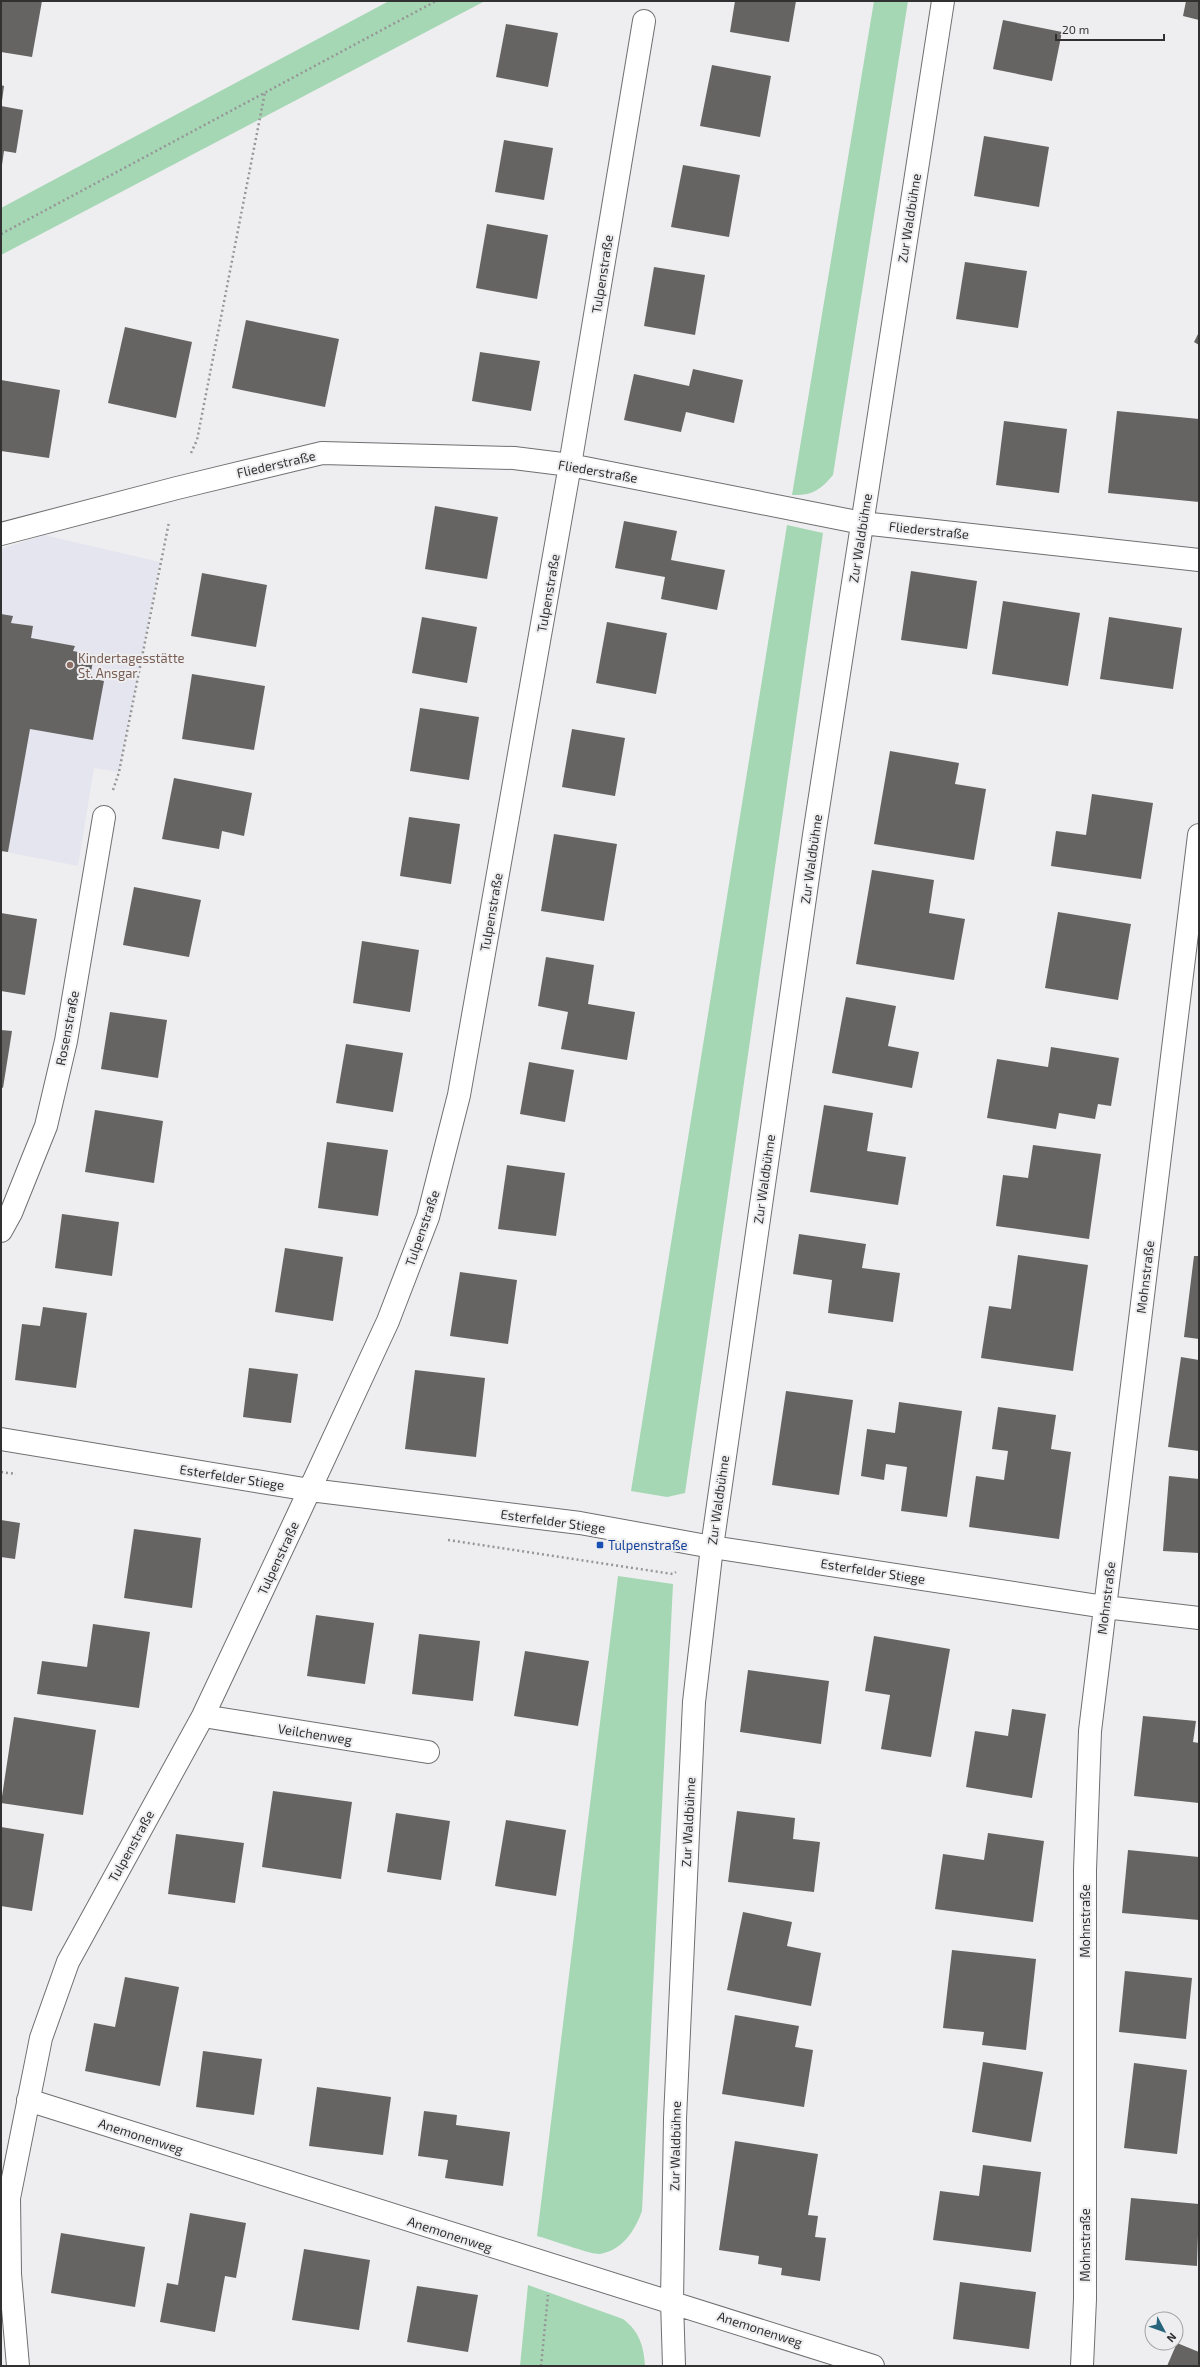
<svg xmlns="http://www.w3.org/2000/svg" width="1200" height="2367" font-family="'Exo 2',sans-serif">
  <style>
    .built { fill: #e4e5ef }
    .green { fill: #a6d7b5 }
    .building { fill: #666462 }
    .lines { fill: none; stroke-linecap: round; stroke-linejoin: round }
    .street-casing { stroke: #6f6f71; stroke-width: 24 }
    .path { stroke: #969697; stroke-width: 2.5; stroke-dasharray: 2 3; stroke-linecap: butt }
    .street { stroke: #fff; stroke-width: 22 }
    .education-dot { fill: #8d6e63; stroke: #eeeef0; stroke-width: 1.5 }
    .transit-dot { fill: #1a4fb4; stroke: #eeeef0; stroke-width: 1.5 }
    .labels { text-anchor: middle; stroke-width: 4; stroke-linejoin: round; paint-order: stroke }
    .street-label { font-size: 13px; fill: #313132; stroke: #eeeef0 }
    .education-label { font-size: 13px; fill: #785e54; stroke: #eeeef0; text-anchor: start }
    .transit-label { font-size: 13px; fill: #164399; stroke: #eeeef0; text-anchor: start }
  </style>
  <rect width="100%" height="100%" fill="#eeeef0"/>
  <path class="built" d="M44,535L160,562L119,772L94,768L78,866L1,851V549Z"/>
  <path class="green" d="M389,1H485L1,255V208Z
    M874,1H908L833,475C821,490 811,496 792,495Z
    M787,525L823,533L685,1493L667,1497L631,1491Z
    M618,1576L673,1584L642,2211C635,2230 623,2250 600,2254C592,2255 549,2239 537,2236Z
    M528,2285L623,2319C639,2331 644,2346 645,2366H520Z"/>
  <path class="building" d="M1,1H42L32,57L1,52Z
    M735,1H796L789,42L730,32Z
    M1186,1H1199V20L1183,16Z
    M1003,20L1062,32L1052,81L993,69Z
    M506,24L558,33L548,87L496,77Z
    M712,65L771,76L760,137L700,126Z
    M1,85L4,86L2,101H1Z
    M1,106L23,110L16,153L4,151L2,165Z
    M984,136L1049,147L1039,207L974,196Z
    M504,140L553,148L544,200L495,192Z
    M683,165L740,175L729,237L671,227Z
    M487,224L548,235L537,299L476,288Z
    M965,262L1027,271L1018,328L956,319Z
    M654,267L705,275L695,335L644,326Z
    M246,320L339,339L325,407L232,388Z
    M125,327L192,342L176,418L108,403Z
    M1199,332V345L1194,342Z
    M480,352L540,361L531,411L472,401Z
    M693,369L743,380L734,423L686,412L681,432L624,420L634,374L689,386Z
    M1,380L60,390L49,458L1,451Z
    M1117,411L1199,419V502L1108,493Z
    M1004,421L1067,429L1059,493L996,485Z
    M435,506L498,517L487,579L425,569Z
    M624,521L677,531L671,560L725,570L717,610L661,599L665,577L615,568Z
    M911,571L977,581L967,649L901,640Z
    M202,573L267,585L256,647L191,636Z
    M1003,601L1080,613L1068,686L992,674Z
    M1,614L13,616L11,623L33,626L31,638L75,646L73,651L94,655L90,678L104,681L93,740L30,729L8,852L1,851Z
    M422,617L477,627L467,683L412,673Z
    M1109,617L1182,628L1173,689L1100,679Z
    M607,622L667,633L656,694L596,683Z
    M192,674L265,686L254,750L182,739Z
    M420,708L479,717L469,780L410,771Z
    M572,729L625,738L615,796L562,787Z
    M890,751L959,763L955,784L986,789L974,860L874,844Z
    M174,778L252,793L244,836L222,831L219,849L162,839Z
    M1092,794L1153,803L1141,879L1051,866L1056,831L1086,835Z
    M409,817L460,824L451,884L400,876Z
    M554,834L617,844L604,921L541,911Z
    M872,870L934,880L929,913L965,919L954,980L856,964Z
    M134,887L201,900L189,957L123,945Z
    M1058,912L1131,924L1118,1000L1045,988Z
    M1,913L37,919L25,995L1,991Z
    M362,941L419,950L410,1012L353,1003Z
    M546,957L594,965L588,1004L635,1012L627,1060L561,1049L568,1012L538,1006Z
    M846,997L896,1006L888,1046L919,1052L912,1088L832,1073Z
    M110,1012L167,1020L158,1078L101,1069Z
    M1,1030L12,1031L3,1088L1,1087Z
    M346,1044L403,1053L393,1112L336,1103Z
    M1051,1047L1119,1058L1111,1106L1098,1104L1095,1119L1059,1113L1056,1129L987,1118L997,1059L1048,1067Z
    M529,1062L574,1070L565,1122L520,1114Z
    M824,1105L873,1113L867,1151L906,1157L898,1205L810,1192Z
    M95,1110L163,1121L154,1183L85,1172Z
    M327,1142L388,1150L378,1216L318,1208Z
    M1033,1145L1101,1154L1089,1239L996,1226L1003,1175L1028,1178Z
    M507,1165L565,1173L556,1236L498,1229Z
    M62,1214L119,1222L112,1276L55,1268Z
    M799,1234L866,1244L862,1268L900,1273L893,1322L828,1313L832,1280L793,1274Z
    M285,1248L343,1257L333,1321L275,1312Z
    M1018,1255L1088,1265L1073,1371L981,1358L989,1306L1011,1309Z
    M1194,1256H1199V1339L1184,1337Z
    M460,1272L517,1280L508,1344L450,1336Z
    M43,1307L87,1313L76,1388L15,1380L22,1324L40,1326Z
    M1181,1357L1199,1360V1451L1168,1447Z
    M249,1368L298,1374L291,1423L243,1417Z
    M415,1370L485,1378L476,1457L405,1449Z
    M786,1391L853,1400L839,1495L772,1485Z
    M899,1402L962,1411L947,1517L901,1511L907,1467L886,1464L884,1480L861,1476L867,1429L895,1433Z
    M998,1407L1056,1415L1051,1449L1071,1452L1059,1539L969,1527L976,1476L1004,1480L1008,1451L992,1449Z
    M1169,1476L1199,1479V1553L1163,1551Z
    M1,1520L20,1523L15,1559L1,1557Z
    M134,1529L201,1538L192,1608L124,1598Z
    M316,1615L374,1623L365,1684L307,1676Z
    M93,1624L150,1632L139,1708L37,1694L42,1661L87,1667Z
    M419,1634L480,1641L473,1701L412,1694Z
    M874,1636L950,1649L931,1757L881,1749L890,1695L865,1691Z
    M525,1651L589,1661L578,1726L514,1716Z
    M748,1670L829,1681L821,1744L740,1732Z
    M1012,1709L1046,1714L1032,1798L966,1787L975,1731L1008,1736Z
    M1143,1716L1196,1721L1193,1742L1199,1743V1803L1134,1796Z
    M14,1717L96,1730L83,1815L1,1803Z
    M273,1791L352,1802L341,1879L262,1867Z
    M737,1811L795,1818L793,1839L820,1842L814,1892L728,1882Z
    M396,1813L450,1821L441,1880L387,1872Z
    M506,1820L566,1830L556,1896L495,1886Z
    M1,1827L44,1834L32,1911L1,1906Z
    M988,1833L1044,1841L1033,1922L935,1909L943,1854L984,1860Z
    M176,1834L244,1843L235,1903L168,1894Z
    M1128,1850L1199,1857V1920L1122,1913Z
    M743,1912L792,1922L787,1946L821,1953L811,2006L727,1990Z
    M952,1950L1036,1959L1026,2050L982,2045L984,2032L943,2028Z
    M1125,1971L1192,1978L1186,2039L1119,2032Z
    M125,1977L179,1987L160,2086L85,2071L94,2023L115,2027Z
    M735,2015L799,2026L795,2047L813,2050L804,2107L722,2094Z
    M203,2051L262,2059L254,2115L196,2107Z
    M983,2062L1043,2072L1031,2142L972,2132Z
    M1134,2063L1187,2070L1177,2154L1124,2148Z
    M317,2087L391,2097L383,2155L309,2146Z
    M424,2111L457,2115L456,2125L510,2132L503,2186L445,2178L448,2160L418,2156Z
    M735,2141L818,2154L808,2215L818,2216L815,2237L826,2238L820,2281L781,2275L782,2268L758,2264L759,2256L719,2250Z
    M983,2165L1041,2172L1031,2252L933,2240L940,2191L979,2196Z
    M1131,2198L1199,2204L1197,2266L1125,2260Z
    M190,2213L246,2223L236,2278L225,2276L215,2332L160,2322L167,2283L178,2285Z
    M61,2233L145,2247L135,2307L51,2293Z
    M304,2249L370,2260L359,2330L292,2320Z
    M960,2282L1036,2292L1029,2349L953,2339Z
    M417,2286L478,2295L468,2352L407,2342Z
    M1177,2343L1199,2352V2366H1167Z"/>
  <g class="lines">
    <g class="street-casing">
      <path id="street" d="M1,534L177,488L322,453L514,458L570,465L862,523L1199,560
        M1,1231L11,1213L46,1126L66,1041L104,817
        M1,1439L310,1490L580,1523L712,1547L1105,1607L1199,1618
        M203,1716L428,1752
        M28,2100L873,2366
        M18,2366L10,2274L9,2198L41,2038L68,1962L203,1716L297,1517L388,1321L428,1217L459,1095L570,465L644,21
        M674,2366L672,2301L675,2119L694,1702L712,1547L814,835L943,1
        M1082,2366L1085,2299V1870L1090,1731L1199,835"/>
    </g>
    <path class="path" d="M1,234L436,1
      M191,453L197,440L265,92
      M113,790L119,772L169,522
      M1,1472L16,1474
      M448,1540L673,1574L676,1572
      M541,2366L548,2295"/>
    <use href="#street" class="street"/>
  </g>
  <circle class="education-dot" cx="70" cy="665" r="4"/>
  <rect class="transit-dot" x="596" y="1541" width="8" height="8" rx="2"/>
  <g class="labels">
    <g class="street-label">
      <text transform="translate(909 218) rotate(-81)" y="5">Zur Waldbühne</text>
      <text transform="translate(602 274) rotate(-81)" y="5">Tulpenstraße</text>
      <text transform="translate(276 464) rotate(-13)" y="5">Fliederstraße</text>
      <text transform="translate(598 471) rotate(10)" y="5">Fliederstraße</text>
      <text transform="translate(929 530) rotate(6)" y="5">Fliederstraße</text>
      <text transform="translate(860 538) rotate(-81)" y="5">Zur Waldbühne</text>
      <text transform="translate(548 593) rotate(-80)" y="5">Tulpenstraße</text>
      <text transform="translate(811 859) rotate(-82)" y="5">Zur Waldbühne</text>
      <text transform="translate(491 912) rotate(-80)" y="5">Tulpenstraße</text>
      <text transform="translate(67 1028) rotate(-79)" y="5">Rosenstraße</text>
      <text transform="translate(764 1179) rotate(-82)" y="5">Zur Waldbühne</text>
      <text transform="translate(422 1228) rotate(-71)" y="5">Tulpenstraße</text>
      <text transform="translate(1145 1277) rotate(-83)" y="5">Mohnstraße</text>
      <text transform="translate(232 1477) rotate(9)" y="5">Esterfelder Stiege</text>
      <text transform="translate(718 1500) rotate(-82)" y="5">Zur Waldbühne</text>
      <text transform="translate(553 1521) rotate(8)" y="5">Esterfelder Stiege</text>
      <text transform="translate(278 1558) rotate(-65)" y="5">Tulpenstraße</text>
      <text transform="translate(873 1571) rotate(9)" y="5">Esterfelder Stiege</text>
      <text transform="translate(1106 1598) rotate(-83)" y="5">Mohnstraße</text>
      <text transform="translate(315 1734) rotate(9)" y="5">Veilchenweg</text>
      <text transform="translate(688 1822) rotate(-87)" y="5">Zur Waldbühne</text>
      <text transform="translate(131 1846) rotate(-61)" y="5">Tulpenstraße</text>
      <text transform="translate(1085 1921) rotate(-90)" y="5">Mohnstraße</text>
      <text transform="translate(141 2136) rotate(18)" y="5">Anemonenweg</text>
      <text transform="translate(675 2146) rotate(-89)" y="5">Zur Waldbühne</text>
      <text transform="translate(450 2234) rotate(18)" y="5">Anemonenweg</text>
      <text transform="translate(1085 2245) rotate(-90)" y="5">Mohnstraße</text>
      <text transform="translate(760 2329) rotate(18)" y="5">Anemonenweg</text>
    </g>
    <g class="education-label">
      <text x="78" y="663">Kindertagesstätte<tspan x="78" dy="15">St. Ansgar</tspan></text>
    </g>
    <g class="transit-label">
      <text x="608" y="1550">Tulpenstraße</text>
    </g>
  </g>
  <rect width="1200" height="2367" fill="none" stroke="#313132" stroke-width="4"/>
  <g transform="translate(1164 2331) rotate(131)"><circle r="19" fill="#eeeef0" stroke="#a2a2a4"/>
  <path d="M0-3L7 15L0 10L-7 15Z" fill="#26657b"/>
  <text y="-6" font-size="11" font-weight="bold" text-anchor="middle" fill="#313132">N</text>
  </g>
  <path d="M1056 34v6h108v-6" fill="none" stroke="#313132" stroke-width="2"/>
  <text x="1062" y="34" font-size="12" fill="#313132" stroke="#eeeef0" stroke-width="3" paint-order="stroke">20 m</text>
</svg>
